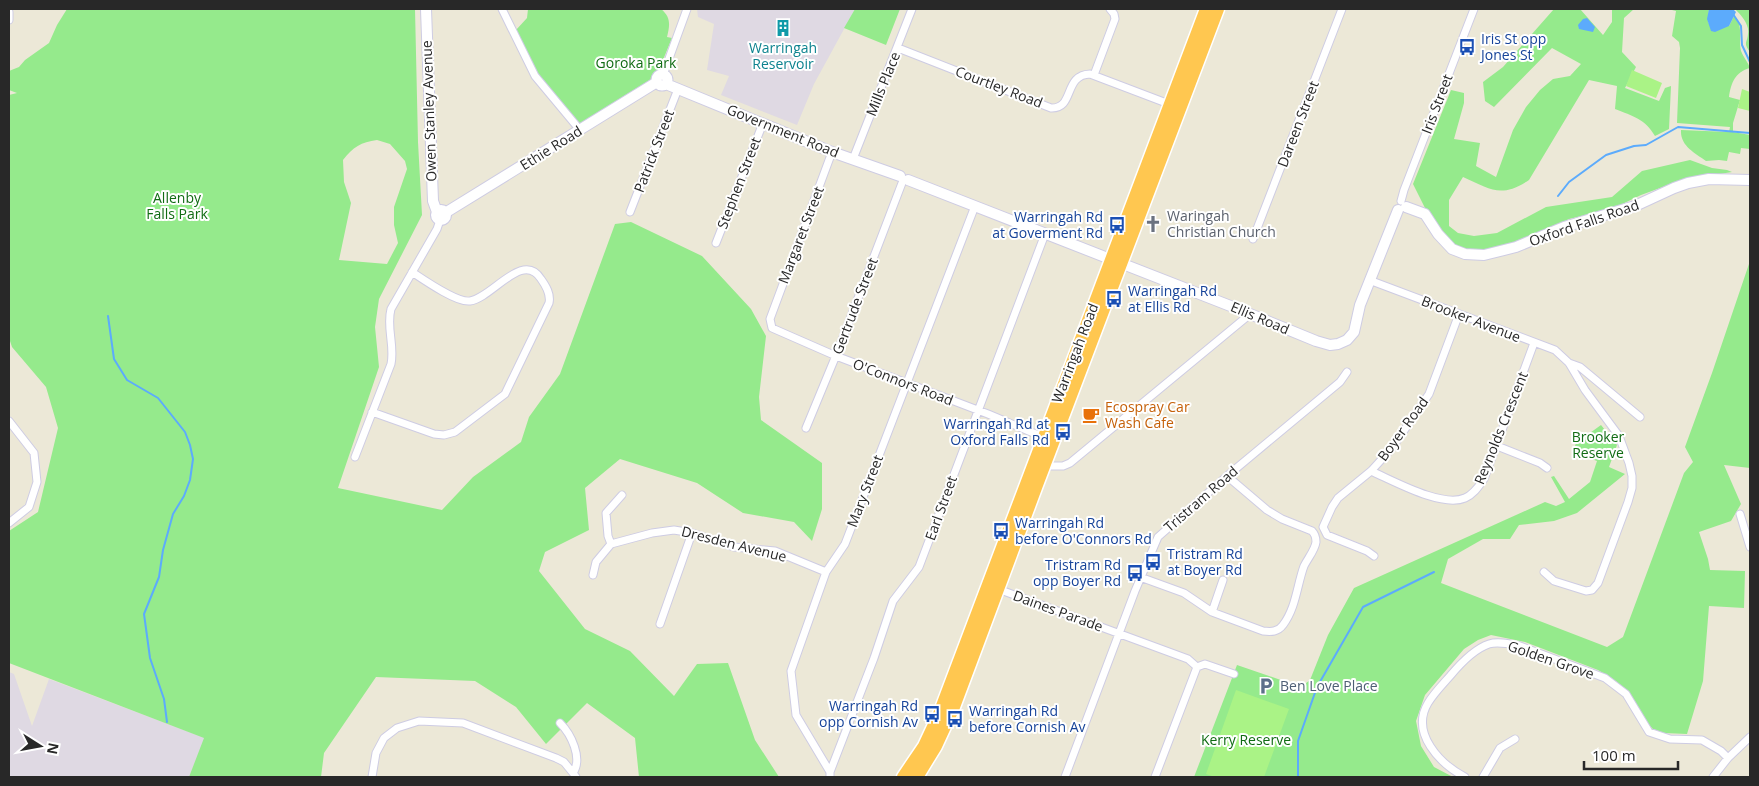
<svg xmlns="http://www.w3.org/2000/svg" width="1759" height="786" font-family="'Open Sans',sans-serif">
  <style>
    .industrial { fill: #dfd9e3 }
    .green { fill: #95ea8c; fill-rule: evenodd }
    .pitch { fill: #aaf386 }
    .water { fill: #5cabfc }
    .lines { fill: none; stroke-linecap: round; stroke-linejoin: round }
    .stream { stroke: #5cabfc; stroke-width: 2 }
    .street-casing { stroke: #cecce3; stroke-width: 9 }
    .secondary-casing { stroke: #cecce3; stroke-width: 12 }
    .highway-casing { stroke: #fff; stroke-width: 15 }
    .street { stroke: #fff; stroke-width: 7 }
    .secondary { stroke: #fff; stroke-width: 10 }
    .highway { stroke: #ffc750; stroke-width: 12 }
    .labels { text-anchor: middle; stroke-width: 4; stroke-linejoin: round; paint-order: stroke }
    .transit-label { font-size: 14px; fill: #164399; stroke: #fff; text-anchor: start }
    .culture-label { font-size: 14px; fill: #0d838f; stroke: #fff }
    .park-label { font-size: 14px; fill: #116c14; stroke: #fff }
    .street-label { font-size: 14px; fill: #282828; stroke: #fff }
    .worship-label { font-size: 14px; fill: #5b616d; stroke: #fff; text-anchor: start }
    .food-label { font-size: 14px; fill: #c56008; stroke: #fff; text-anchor: start }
    .service-label { font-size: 14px; fill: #4e5e75; stroke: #fff; text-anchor: start }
  </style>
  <rect width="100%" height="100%" fill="#ece8d7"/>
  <path class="industrial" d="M697,9H855L814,84L797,125L721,95L729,76L707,70L714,24L698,17Z
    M9,672L14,674L32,726L49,679L205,738L189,777H9Z"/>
  <path class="green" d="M67,9H415L418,142L422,215L379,299L375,327L379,367L338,488L442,510L473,477L521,442L529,417L560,374L615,224L631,222L702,256L751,309L766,336L759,397L761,420L822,463V509L812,541L794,522L743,513L697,483L620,459L585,488L589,530L545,552L539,571L585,629L630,651L674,696L697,664L728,663L755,740L779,777H639L635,738L587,703L546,744L516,707L475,681L376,677L324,753L321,777H189L204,738L9,663V531L38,512L58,428L46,387L12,347L9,338V95L17,93L9,90V71L19,67L25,60L49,43L57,25ZM377,140L390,144L405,161L407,169L394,207V225L398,243L387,264L339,260L351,203L344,182L343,160C353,147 361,142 377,140Z
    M528,9H661C671,17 670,25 667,37L672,38L658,72L653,78L579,124L540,78L516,30L527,18Z
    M855,9H900L886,45L844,28Z
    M1554,9H1580L1603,35L1612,22V9H1634L1624,18L1622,52L1636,67L1625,88L1659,101L1665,88L1671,86L1669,129L1655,136C1645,119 1633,116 1615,109L1617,86L1589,80L1529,180C1500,199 1491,189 1463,177L1449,200V226L1458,233L1474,236L1497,233L1546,207L1612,197L1642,171L1690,160L1712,168L1727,170L1732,172L1682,180L1641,195L1612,209L1569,219L1535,236L1495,249L1476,250L1461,248L1448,242L1427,212L1413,184L1451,90L1464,93V103L1454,139L1480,143L1476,166L1496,177L1513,130L1526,107L1540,90L1553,79L1570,76L1581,64L1552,48L1494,107L1485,101L1483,82L1503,67Z
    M1668,9H1709L1708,23L1729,26L1734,16C1744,25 1738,39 1741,51C1743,57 1748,62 1750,68C1735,72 1731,83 1729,97L1740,100L1733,123V132L1750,135V149L1741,148L1740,154L1729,152L1727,161L1719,160L1706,161C1695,153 1680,146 1681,130L1729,132L1730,127L1677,123L1680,48L1679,42L1672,36L1676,11Z
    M1735,9H1750V52C1743,42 1747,44 1748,34C1750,25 1741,15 1735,9Z
    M1750,261V468L1724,465L1741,504L1731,521L1699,532L1708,559L1710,570L1745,571L1744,608L1709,606L1703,681L1687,734L1664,733L1653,729L1646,722L1629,694L1617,682L1598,670L1525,642L1491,635L1478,640L1464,649L1425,695L1416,721L1421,746L1434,767L1453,777H1194L1237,665L1301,687L1310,680L1328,635L1354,588L1545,502L1556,506L1565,502L1551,477L1554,476L1569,499L1590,482L1597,461L1573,452L1576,443L1601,425L1617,445L1609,467L1625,474L1577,513L1554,521L1519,525L1510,539H1483L1448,559L1441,583L1607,647L1623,637L1684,473L1693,462L1685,447L1712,373Z"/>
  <path class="pitch" d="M1632,70L1662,83L1656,98L1626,86Z
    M1742,89L1750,92V111L1738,108Z
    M1236,690L1289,709L1264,777H1215L1206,774Z"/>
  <path class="water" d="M1709,9H1733L1736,12L1729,26L1715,32L1711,31L1707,19Z
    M1587,18L1595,27L1593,32L1579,29L1578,25L1583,19Z"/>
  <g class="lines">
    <path class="stream" d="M1733,14L1741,26L1742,45L1750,62
      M1558,196L1569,182L1606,155L1634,146L1646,145L1678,127L1750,133
      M108,316L114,359L127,380L158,398L185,432L190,445L193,459L190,480L184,496L173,514L163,550L159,577L144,614L150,658L164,699L167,722
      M1298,777V741L1317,687L1363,607L1434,572"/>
    <g class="street-casing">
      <path id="street" d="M502,9L535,76L580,130
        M9,12V20
        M898,48L1051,108C1075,109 1063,75 1090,74L1169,104
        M663,75L687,9
        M1094,75L1115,19L1114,14L1110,9
        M832,152L770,319L772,328L836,356L988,414L1043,437
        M853,159L912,9
        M1401,201L1404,190L1474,9
        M630,212L678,89
        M1253,239L1342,9
        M716,243L763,123
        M1369,280L1555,350L1569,363L1585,390L1619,436L1629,463L1632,476V488L1628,502L1598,583L1592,590L1586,591L1554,581L1544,572
        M1569,363L1580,367L1640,417
        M372,412L434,434L444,435L455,432L505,394L549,303C551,294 546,286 541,279C523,250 492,298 470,301C457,303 424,280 412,272
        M9,421L34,453L37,482L29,507L9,523
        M806,428L837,353L902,183
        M1497,446L1540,463L1547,468
        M355,457L391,364C395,346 386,327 391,309L437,229L440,220
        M1044,466H1063L1070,463L1249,315
        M1371,471C1394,481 1442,508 1465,498C1474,494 1479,486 1484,479L1534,343
        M1740,514L1750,547
        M611,544L608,536L606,513L622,495
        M1374,556L1367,551L1327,535L1323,527L1332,507L1338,498L1371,471L1392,448L1418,410L1429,394L1459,314
        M593,575L596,562L611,544L652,533L674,530L692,533L734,547L775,551L826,572
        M1140,577L1184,593L1212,612L1263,631C1271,632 1278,632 1283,625C1296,608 1297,585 1304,566C1308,558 1315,550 1316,542C1316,537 1315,534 1312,531L1282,519L1267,510L1227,476
        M998,589L1188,659L1197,667L1205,664L1234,674
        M1212,612L1223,580
        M660,624L692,533
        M560,723C571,734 583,758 573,773L576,777
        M830,772L796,715L791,671L826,572L845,544L975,206
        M372,777L376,753L384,738L397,728L419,721L463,723L556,758L564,762L573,773
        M830,777V772L874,658L893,601L919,567L1045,234
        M1065,777L1135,591L1158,537L1227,476L1340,382L1347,372
        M1155,777L1197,667
        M1465,777C1440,764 1410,733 1428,703C1434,693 1443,684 1450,676C1460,664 1474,649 1489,644C1498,641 1510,644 1520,646L1605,678L1626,694L1649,732L1670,739L1702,740L1721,751L1728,758
        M1483,777L1500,748L1515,739
        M1713,777L1728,758L1750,737"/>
    </g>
    <g class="secondary-casing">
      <path id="secondary" d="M426,9L433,201L437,212
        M656.5 80a5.5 5.5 0 1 1 11 0a5.5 5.5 0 1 1-11 0Z
        M666,84L832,152L900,176
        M908,180L1233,307L1316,341L1330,345L1338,344L1347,340L1354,332L1360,305L1398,210
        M1406,207L1425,214L1438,234L1452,249L1465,254L1484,255L1516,247L1564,227L1635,206L1674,188L1688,183L1709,179L1750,180
        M436 215a5 5 0 1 1 10 0a5 5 0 1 1-10 0Z
        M445,213L657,82"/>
    </g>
    <g class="highway-casing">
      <path id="highway" d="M903,777L924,746L939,714L1206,9
        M917,777L936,746L954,707L1037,485L1218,9"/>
    </g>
    <use href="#street" class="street"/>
    <use href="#secondary" class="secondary"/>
    <use href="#highway" class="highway"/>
  </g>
  <defs>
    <g id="building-bare" transform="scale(1.35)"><path d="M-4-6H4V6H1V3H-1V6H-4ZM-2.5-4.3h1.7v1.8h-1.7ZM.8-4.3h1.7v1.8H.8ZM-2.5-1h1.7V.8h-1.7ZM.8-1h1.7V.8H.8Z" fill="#0f9aa8" stroke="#fff" stroke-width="2.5" paint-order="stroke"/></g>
    <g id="bus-bare" transform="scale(1.35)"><path d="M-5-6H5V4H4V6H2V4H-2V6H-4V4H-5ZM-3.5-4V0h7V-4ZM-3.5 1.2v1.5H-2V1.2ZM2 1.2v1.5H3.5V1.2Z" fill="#1a4fb4" stroke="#fff" stroke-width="2.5" paint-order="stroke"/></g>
    <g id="church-bare" transform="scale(1.35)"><path d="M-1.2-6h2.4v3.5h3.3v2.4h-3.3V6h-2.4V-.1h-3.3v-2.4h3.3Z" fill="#6b7280" stroke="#fff" stroke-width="2.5" paint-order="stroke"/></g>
    <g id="cafe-bare" transform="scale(1.35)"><path d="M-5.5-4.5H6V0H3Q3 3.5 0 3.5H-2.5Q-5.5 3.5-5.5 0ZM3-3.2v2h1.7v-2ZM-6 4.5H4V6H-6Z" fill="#e8710a" stroke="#fff" stroke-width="2.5" paint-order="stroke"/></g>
    <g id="parking-bare" transform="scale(1.35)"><path d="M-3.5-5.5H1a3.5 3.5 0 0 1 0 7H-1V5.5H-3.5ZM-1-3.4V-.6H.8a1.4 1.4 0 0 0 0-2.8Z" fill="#5c6f8a" stroke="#fff" stroke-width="2.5" paint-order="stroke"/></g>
  </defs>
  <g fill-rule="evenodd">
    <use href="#building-bare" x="783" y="28"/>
    <use href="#bus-bare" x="1467" y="47"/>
    <use href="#church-bare" x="1153" y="224"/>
    <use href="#bus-bare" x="1117" y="225"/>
    <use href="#bus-bare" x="1114" y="299"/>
    <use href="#cafe-bare" x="1091" y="415"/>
    <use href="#bus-bare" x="1063" y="432"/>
    <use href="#bus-bare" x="1001" y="531"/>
    <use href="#bus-bare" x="1153" y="562"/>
    <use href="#bus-bare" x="1135" y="573"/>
    <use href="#parking-bare" x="1266" y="686"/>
    <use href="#bus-bare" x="932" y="714"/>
    <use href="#bus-bare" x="955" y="719"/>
  </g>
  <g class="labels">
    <g class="transit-label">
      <text x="1481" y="44">Iris St opp<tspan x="1481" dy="16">Jones St</tspan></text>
      <text x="1103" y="222" text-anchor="end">Warringah Rd<tspan x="1103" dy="16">at Goverment Rd</tspan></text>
      <text x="1128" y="296">Warringah Rd<tspan x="1128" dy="16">at Ellis Rd</tspan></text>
      <text x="1049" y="429" text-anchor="end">Warringah Rd at<tspan x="1049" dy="16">Oxford Falls Rd</tspan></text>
      <text x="1015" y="528">Warringah Rd<tspan x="1015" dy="16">before O'Connors Rd</tspan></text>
      <text x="1167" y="559">Tristram Rd<tspan x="1167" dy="16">at Boyer Rd</tspan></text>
      <text x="1121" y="570" text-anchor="end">Tristram Rd<tspan x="1121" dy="16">opp Boyer Rd</tspan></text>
      <text x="918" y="711" text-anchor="end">Warringah Rd<tspan x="918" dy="16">opp Cornish Av</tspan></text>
      <text x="969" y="716">Warringah Rd<tspan x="969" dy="16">before Cornish Av</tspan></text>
    </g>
    <g class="culture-label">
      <text x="783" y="53">Warringah<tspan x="783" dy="16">Reservoir</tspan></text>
    </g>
    <g class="park-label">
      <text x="636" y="68">Goroka Park</text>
      <text x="177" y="203">Allenby<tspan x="177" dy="16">Falls Park</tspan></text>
      <text x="1598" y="442">Brooker<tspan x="1598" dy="16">Reserve</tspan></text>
      <text x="1246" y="745">Kerry Reserve</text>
    </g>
    <g class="street-label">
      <text transform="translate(883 84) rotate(-68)" y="5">Mills Place</text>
      <text transform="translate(999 87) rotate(21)" y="5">Courtley Road</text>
      <text transform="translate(1437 104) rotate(-69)" y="5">Iris Street</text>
      <text transform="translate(429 111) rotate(-92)" y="5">Owen Stanley Avenue</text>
      <text transform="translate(1298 124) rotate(-69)" y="5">Dareen Street</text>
      <text transform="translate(783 131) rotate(22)" y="5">Government Road</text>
      <text transform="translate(551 148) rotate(-32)" y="5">Ethie Road</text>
      <text transform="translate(654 151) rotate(-69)" y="5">Patrick Street</text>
      <text transform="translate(739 183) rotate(-69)" y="5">Stephen Street</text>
      <text transform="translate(1584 223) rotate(-19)" y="5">Oxford Falls Road</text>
      <text transform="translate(801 235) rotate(-69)" y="5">Margaret Street</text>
      <text transform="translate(855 306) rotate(-69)" y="5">Gertrude Street</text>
      <text transform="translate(1260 318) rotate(23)" y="5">Ellis Road</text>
      <text transform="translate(1471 319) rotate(21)" y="5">Brooker Avenue</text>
      <text transform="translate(1075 353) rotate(-69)" y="5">Warringah Road</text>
      <text transform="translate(903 382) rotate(21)" y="5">O'Connors Road</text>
      <text transform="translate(1501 428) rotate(-68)" y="5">Reynolds Crescent</text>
      <text transform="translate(1403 429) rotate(-54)" y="5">Boyer Road</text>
      <text transform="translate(865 491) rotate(-69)" y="5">Mary Street</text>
      <text transform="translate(1201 499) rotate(-41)" y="5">Tristram Road</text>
      <text transform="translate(941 508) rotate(-70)" y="5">Earl Street</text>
      <text transform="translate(734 544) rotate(14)" y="5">Dresden Avenue</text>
      <text transform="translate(1058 611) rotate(20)" y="5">Daines Parade</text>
      <text transform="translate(1551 660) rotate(19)" y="5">Golden Grove</text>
    </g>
    <g class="worship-label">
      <text x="1167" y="221">Waringah<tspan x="1167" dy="16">Christian Church</tspan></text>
    </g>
    <g class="food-label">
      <text x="1105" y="412">Ecospray Car<tspan x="1105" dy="16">Wash Cafe</tspan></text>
    </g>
    <g class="service-label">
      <text x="1280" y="691">Ben Love Place</text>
    </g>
  </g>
  <rect width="1759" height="786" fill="none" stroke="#282828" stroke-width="20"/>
  <g transform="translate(40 746) rotate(101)" stroke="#ffffff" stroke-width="4" paint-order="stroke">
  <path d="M0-4L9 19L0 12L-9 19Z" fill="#282828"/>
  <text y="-8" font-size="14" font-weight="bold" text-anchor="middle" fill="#282828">N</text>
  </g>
  <path d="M1584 761v8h94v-8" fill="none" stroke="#282828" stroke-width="2.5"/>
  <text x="1592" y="761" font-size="15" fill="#282828" stroke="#ffffff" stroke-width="4" paint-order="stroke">100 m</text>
</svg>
